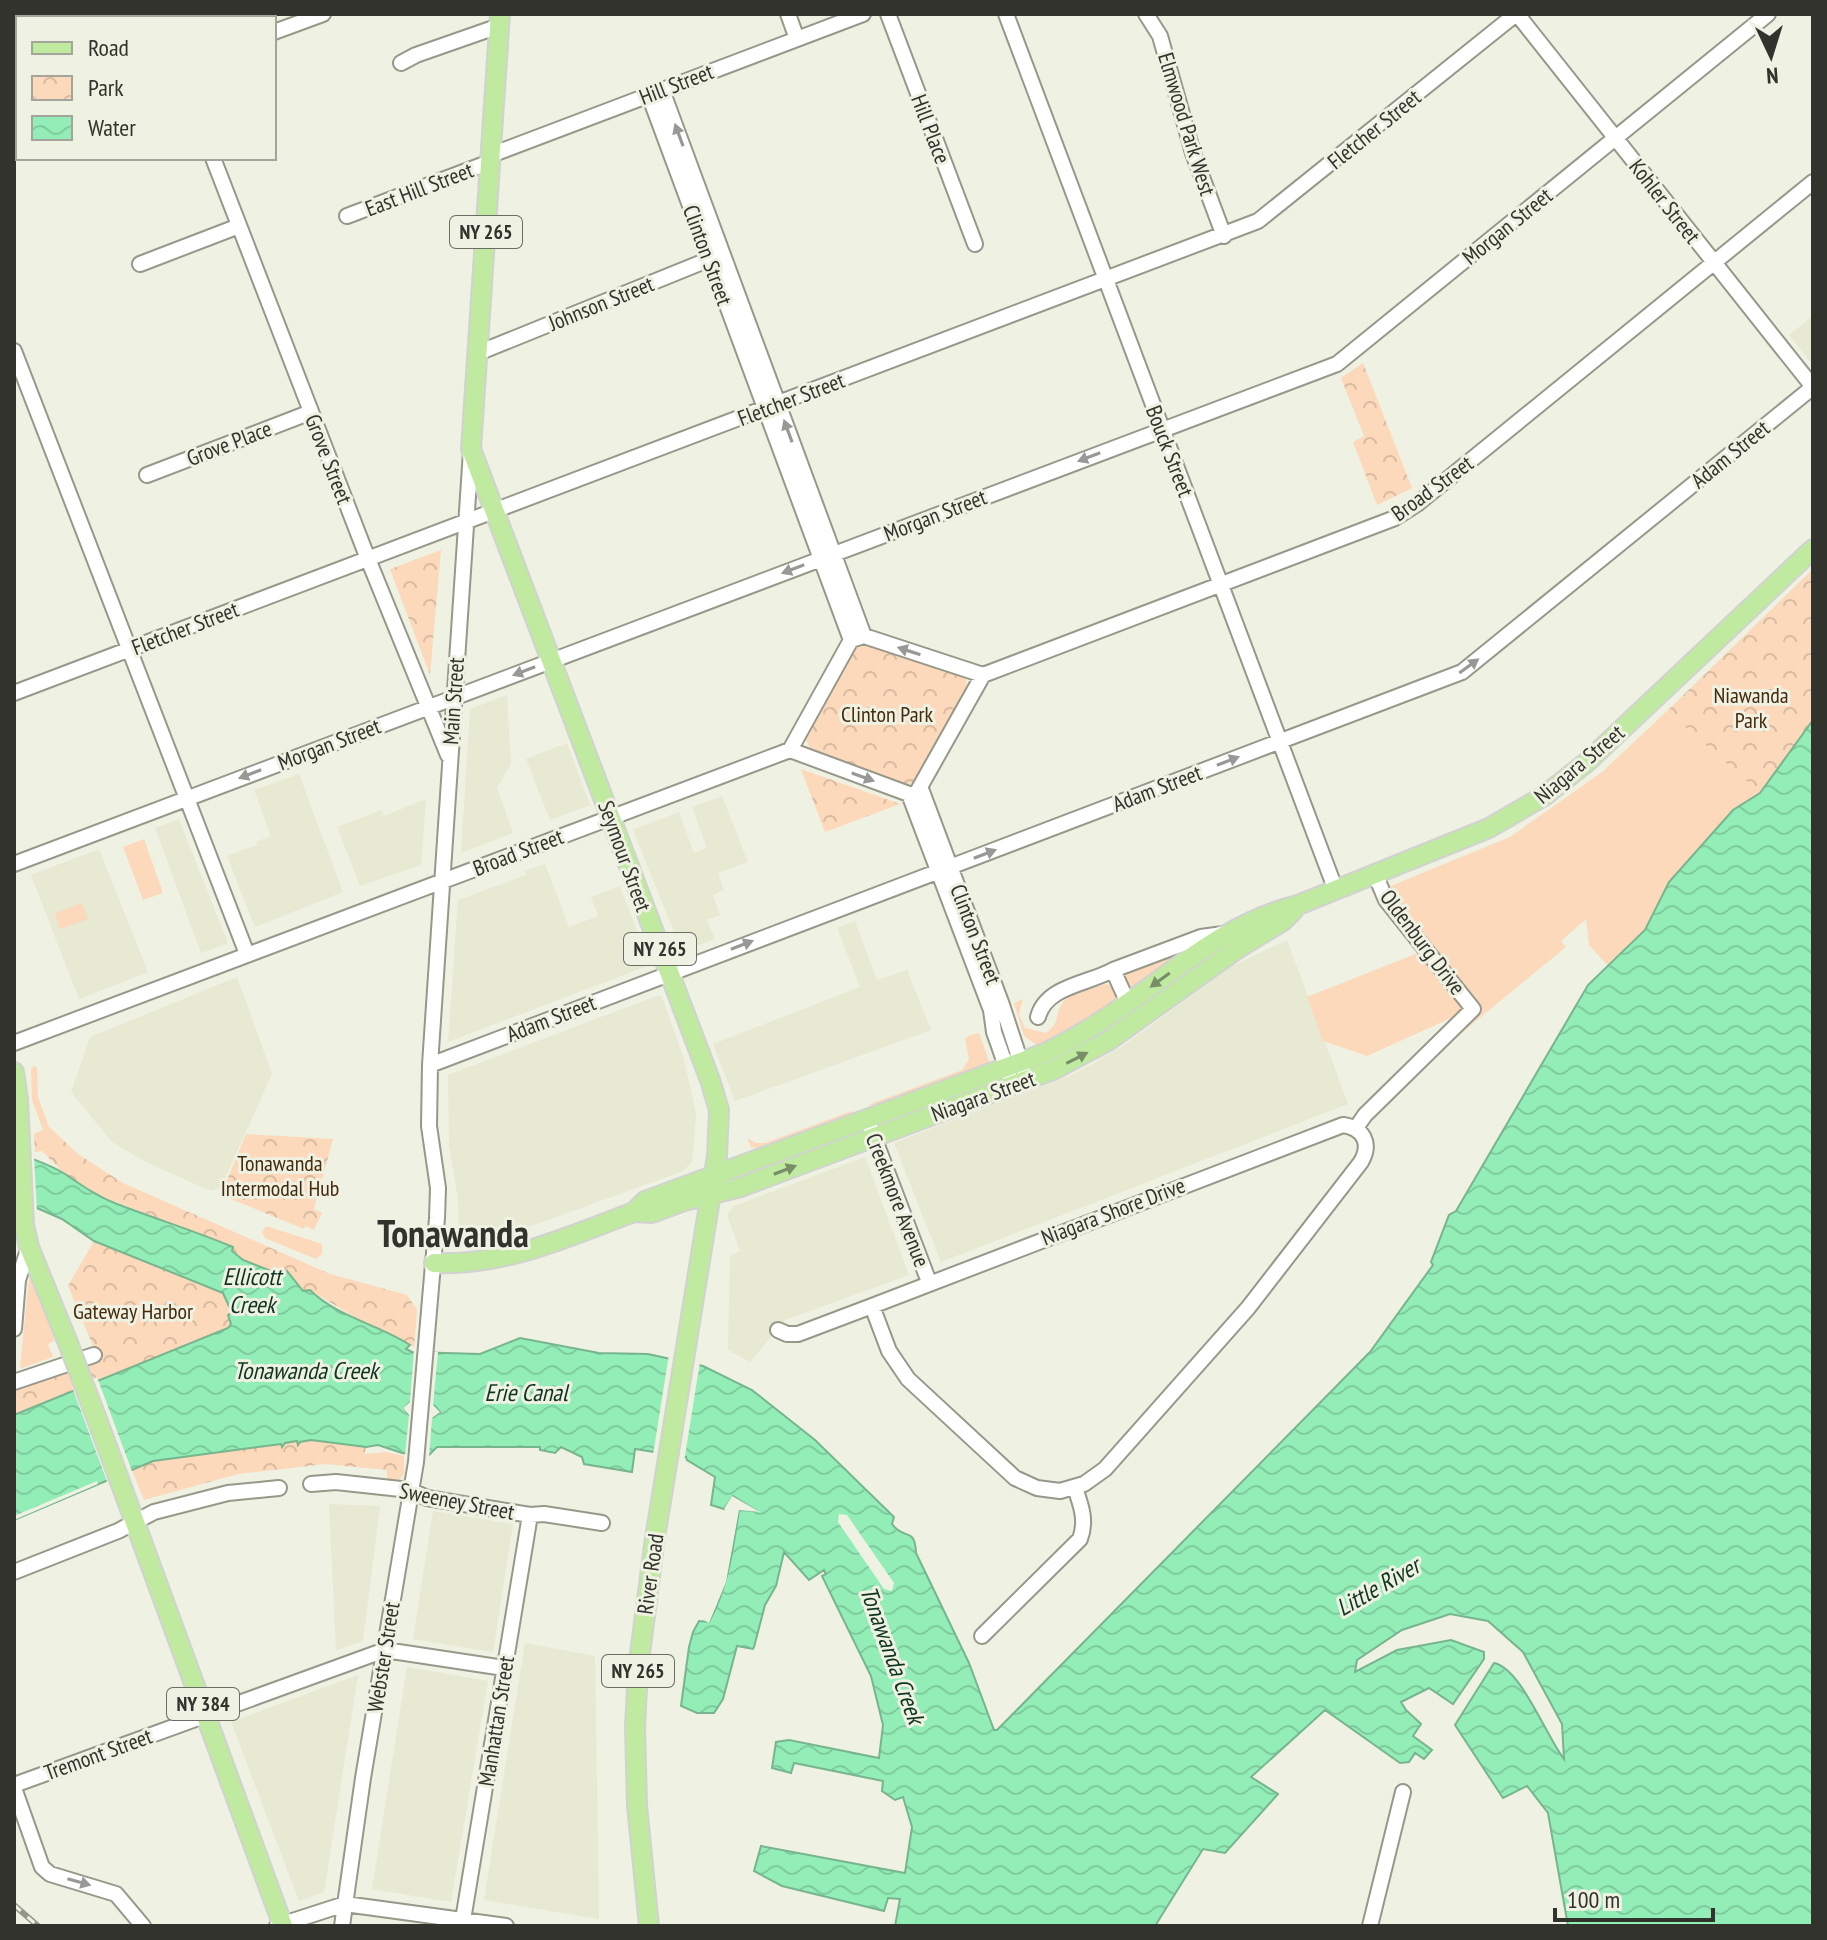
<svg xmlns="http://www.w3.org/2000/svg" width="1827" height="1940" font-family="'PT Sans Narrow',sans-serif">
  <style>
    .built { fill: #e7e9d2 }
    .grass { fill: #fbd9ba }
    .park { fill: url(#park-crowns) }
    .water { fill: url(#water-waves); stroke: #76b58e; stroke-width: 2; fill-rule: evenodd }
    .pier { fill: #eff1e2 }
    .lines { fill: none; stroke-linecap: round; stroke-linejoin: round }
    .minor-casing { stroke: #97988a; stroke-width: 18 }
    .major-casing { stroke: #d2d2d1; stroke-width: 22 }
    .minor { stroke: #fff; stroke-width: 14 }
    .major { stroke: #bfea9f; stroke-width: 18 }
    .rail-casing { stroke: #94968b; stroke-width: 6 }
    .rail { stroke: #eff1e2; stroke-width: 3; stroke-dasharray: 9; stroke-linecap: butt }
    .major-bridge-casing { stroke: #d2d2d1; stroke-width: 22; stroke-linecap: butt }
    .major-bridge { stroke: #bfea9f; stroke-width: 18 }
    .oneway { fill: #989996 }
    .oneway2 { fill: #788e66 }
    .labels { text-anchor: middle; stroke-width: 6; stroke-linejoin: round; paint-order: stroke }
    .shield { fill: #eff1e2; stroke: #6b6c63; stroke-width: 2 }
    .shield-label { font-size: 20px; font-weight: bold; fill: #32332d }
    .street-label { font-size: 22px; fill: #32332d; stroke: #eff1e2 }
    .park-label { font-size: 22px; fill: #452a0c; stroke: #eff1e2 }
    .water-label { font-size: 24px; font-style: italic; fill: #0d3520; stroke: #eff1e2 }
    .town-label { font-size: 38px; font-weight: bold; fill: #32332d; stroke: #eff1e2 }
  </style>
  <defs>
    <pattern id="park-crowns" width="20" height="18" patternUnits="userSpaceOnUse" patternTransform="scale(2)"><rect width="20" height="18" fill="#fbd9ba"/><path d="M2 6a3 3 0 1 1 6 0M12 15a3 3 0 1 1 6 0" fill="none" stroke="#d8bba0"/></pattern>
    <pattern id="water-waves" width="16" height="10" patternUnits="userSpaceOnUse" patternTransform="scale(2)"><rect width="16" height="10" fill="#93edb7"/><path d="M0 5q4-4 8 0t8 0" fill="none" stroke="#7fcc9e"/></pattern>
  </defs>
  <rect width="100%" height="100%" fill="#eff1e2"/>
  <path class="built" d="M1813,316V365L1789,335Z
    M507,695L511,764L497,788L513,833L461,853L470,709Z
    M567,743L590,805L550,820L526,759Z
    M299,774L343,892L255,927L227,856L257,845L256,842L271,836L254,790Z
    M722,796L748,862L718,873L724,890L713,895L720,915L707,920L715,939L682,952L633,830L679,812L694,853L707,848L692,807Z
    M426,799L421,865L360,886L337,827L381,810L384,816Z
    M179,819L228,943L201,953L155,828Z
    M99,849L148,972L79,999L31,875Z
    M545,864L569,927L598,916L591,897L620,886L650,965L448,1042L458,900L526,875L525,871Z
    M855,921L877,980L907,970L931,1030L735,1101L713,1044L860,987L837,928Z
    M1287,940L1348,1104L941,1262L894,1143L1071,1075L1094,1063L1124,1045L1232,966Z
    M237,977L272,1074L221,1187L211,1191L144,1161L112,1142L71,1092L90,1037Z
    M659,995L662,997L683,1056L692,1095L696,1115L692,1162L683,1171L487,1242L465,1245L459,1240L458,1199L449,1145L448,1075Z
    M865,1157L909,1275L785,1320L750,1362L728,1350L730,1256L740,1251L727,1215L734,1206Z
    M329,1504L380,1506L363,1641L336,1650Z
    M433,1511L513,1524L493,1652L413,1639Z
    M525,1643L595,1656L599,1919L484,1900Z
    M407,1667L488,1681L451,1902L372,1889Z
    M358,1675L324,1892L299,1901L231,1722Z"/>
  <path class="grass" d="M1667,711L1760,793L1733,810L1669,882L1645,930L1608,966L1589,945L1586,919L1561,941L1566,947L1460,1034L1451,1018L1367,1056L1323,1041L1307,997L1423,951L1375,896L1393,885L1510,837L1602,772Z
    M144,839L163,893L143,900L123,847Z
    M82,903L88,919L60,929L55,913Z
    M1196,944L1131,992L1124,981L1125,973Z
    M1106,984L1115,987L1118,1000L1083,1025L1038,1046L1024,1036L1014,1003L1023,999L1019,1014L1025,1028L1046,1033C1061,1022 1054,1016 1062,1004C1070,992 1094,988 1106,984Z
    M979,1033L990,1064L878,1107L868,1105L962,1070L969,1059L965,1039L968,1036Z
    M34,1066L37,1067L38,1097L49,1127L43,1130L32,1100L31,1069Z
    M852,1111L853,1114L848,1118L766,1149L751,1147L747,1138L756,1143H765Z
    M266,1226L322,1244V1254L316,1259L265,1238L262,1232Z
    M29,1279L32,1280L53,1335L54,1341L48,1344L53,1357L22,1368L20,1367Z"/>
  <path class="park" d="M1363,363L1412,488L1377,505L1353,442L1364,436L1341,378Z
    M441,550L430,675L390,569Z
    M1813,569V720L1760,793L1667,711Z
    M865,644L964,674L969,691L918,780L906,785L811,752L804,734L854,648Z
    M801,769L900,804L825,832Z
    M49,1127L78,1154L123,1183L330,1274L407,1295L417,1310L414,1347L366,1324L310,1290L303,1291L287,1272L285,1276L243,1260L232,1251V1247L93,1193L89,1188L69,1178L42,1151L35,1152L34,1134Z
    M246,1134L333,1139L314,1209L322,1213L314,1230L305,1226L304,1229L221,1195Z
    M94,1241L223,1293C228,1304 236,1316 228,1328L14,1415V1388L94,1348L68,1286Z
    M311,1440L366,1447L365,1454L385,1452L404,1456V1474L398,1481L387,1479V1470L325,1464L238,1474L144,1500L132,1470L153,1461L282,1444V1447L284,1443L298,1441V1445L300,1442Z"/>
  <path class="water" d="M1813,720V1926H1568L1548,1813L1527,1786L1503,1798L1455,1725L1494,1663C1521,1668 1547,1738 1564,1759L1562,1724L1523,1652L1488,1621L1450,1614L1402,1630L1357,1660L1355,1672L1397,1650L1451,1640L1484,1652V1659L1453,1704L1429,1688L1401,1702L1406,1710L1421,1724L1413,1736L1432,1750L1424,1759L1415,1753L1409,1762L1400,1763L1325,1710L1251,1777L1278,1794L1225,1853L1203,1849L1155,1926H895L900,1899L888,1898L884,1911L782,1886L754,1871L761,1846L905,1873L912,1827L903,1797L895,1800L882,1791L883,1781L794,1763L791,1773L772,1768L776,1742L789,1740L879,1758L883,1725L871,1676L822,1576L826,1574L824,1570L809,1580L784,1552L776,1586L765,1605L754,1647L753,1649L737,1646L723,1699L714,1713H697L681,1706L689,1647L693,1632L699,1621L709,1622C728,1587 733,1550 739,1510L757,1511L733,1496L724,1509L711,1505L715,1477L687,1460L686,1457L635,1449L632,1472L584,1464L582,1457L561,1447L555,1453L540,1450V1447H437L428,1456L402,1453L378,1445L366,1447L311,1440L300,1442L298,1445L297,1441L285,1443L282,1447L281,1444L153,1461L14,1520V1415L228,1328L231,1324L228,1315L232,1313L223,1293L94,1241L62,1219L14,1198V1151C30,1159 50,1164 65,1174C81,1185 98,1197 117,1204C156,1219 195,1231 233,1247L232,1251L243,1260L284,1276L287,1271L303,1291L310,1290C337,1317 380,1325 410,1345L406,1349L412,1352L480,1354L520,1338L599,1353L648,1354L703,1366L752,1390L815,1440L894,1517L892,1524C904,1541 915,1526 916,1553L969,1663L994,1730H997L1370,1352L1433,1265L1431,1262L1449,1215L1456,1211L1588,985L1645,930L1669,882L1733,810L1760,793ZM410,1402L435,1406L440,1412L434,1417L409,1415L404,1408Z"/>
  <path class="pier" d="M14,1147L34,1156L37,1213L14,1203Z
    M414,1350L438,1352L433,1405L440,1412L432,1418L429,1458L405,1456L409,1415L403,1408L410,1402Z
    M669,1354L700,1362L684,1462L683,1460L653,1455Z
    M97,1377L133,1474L108,1484L72,1387Z
    M97,1481L98,1484L14,1520V1516Z
    M732,1496L760,1512L739,1510L726,1582L709,1623L705,1621L724,1580L735,1508L743,1506L734,1501L727,1510L724,1509Z
    M839,1514L847,1515L894,1583L892,1591L884,1589L838,1522Z"/>
  <g class="lines">
    <g class="minor-casing">
      <path id="minor" d="M158,14L159,18
        M788,14L797,39
        M888,14L975,244
        M1006,14L1335,888
        M1146,14L1160,36L1193,153L1224,236
        M1517,14L1813,387
        M274,32L323,14
        M401,63L416,55L499,26
        M662,90L864,636
        M649,95L851,640
        M491,155L863,14
        M213,158L368,559L448,755
        M347,216L490,162
        M140,264L239,226
        M14,351L247,954
        M478,353L715,257
        M147,475L311,412
        M983,675L1395,518L1417,504L1813,182
        M14,693L1258,221L1516,14
        M790,750L909,794H916L983,675
        M790,750L851,640L864,636L983,675
        M921,789L1002,1005L1023,1069
        M909,794L991,1010L994,1032L1013,1086
        M14,864L1337,364L1768,14
        M1113,970L1201,937L1223,934
        M1038,1017C1046,986 1088,984 1113,970L1128,1003
        M14,1043L790,750
        M430,1065L1462,672L1813,387
        M867,1119L929,1282
        M1343,1125C1363,1128 1372,1143 1361,1162L1248,1308L1105,1469L1084,1484L1060,1491L1037,1488L1015,1478L908,1379L889,1351L872,1306Z
        M1356,1128L1365,1115L1473,1009L1386,900L1375,874
        M14,1329L18,1280L29,1247
        M778,1330L787,1334H798L872,1306
        M14,1382L94,1355
        M311,1484L336,1482L410,1490L427,1498L530,1515L544,1514L602,1523
        M14,1572L118,1531L154,1512L228,1493L279,1488
        M982,1636L1080,1539C1087,1521 1081,1505 1075,1488
        M14,1785L385,1650L504,1668
        M14,1788L42,1867L50,1874L116,1894L143,1926
        M277,1926L345,1904L506,1926
        M342,1926L363,1778L416,1462L437,1218L438,1188L429,1126L430,1065L471,451
        M462,1926L530,1515
        M1370,1926L1403,1792"/>
    </g>
    <g class="major-casing">
      <path id="major" d="M500,14L471,449L710,1080L719,1110L717,1156L655,1538L638,1669L635,1727L637,1805L649,1926
        M14,1072L18,1099L24,1225L29,1247L68,1343
        M634,1212L645,1201L1045,1053C1075,1038 1102,1022 1129,1002C1183,964 1232,921 1298,905L1489,828L1544,796L1587,762L1813,549
        M434,1263C506,1266 567,1237 634,1212L652,1213L684,1201L741,1187L1053,1070L1108,1041L1237,949L1283,921L1293,911
        M101,1430L283,1926"/>
    </g>
    <use href="#minor" class="minor"/>
    <use href="#major" class="major"/>
    <g class="rail-casing">
      <path id="rail" d="M14,1905L38,1926"/>
    </g>
    <use href="#rail" class="rail"/>
    <g class="major-bridge-casing">
      <path id="major-bridge" d="M68,1343L101,1430"/>
    </g>
    <use href="#major-bridge" class="major-bridge"/>
  </g>
  <defs><path id="oneway-solid" d="M-6-.8H1V-3.2L6.5 0L1 3.2V.8H-6Z" transform="scale(2)"/></defs>
  <g class="oneway">
    <use href="#oneway-solid" transform="translate(679 135) rotate(-110)"/>
    <use href="#oneway-solid" transform="translate(788 431) rotate(-110)"/>
    <use href="#oneway-solid" transform="translate(1089 457) rotate(159)"/>
    <use href="#oneway-solid" transform="translate(793 569) rotate(159)"/>
    <use href="#oneway-solid" transform="translate(909 651) rotate(-162)"/>
    <use href="#oneway-solid" transform="translate(1469 666) rotate(-36)"/>
    <use href="#oneway-solid" transform="translate(524 671) rotate(159)"/>
    <use href="#oneway-solid" transform="translate(1228 761) rotate(-21)"/>
    <use href="#oneway-solid" transform="translate(250 774) rotate(159)"/>
    <use href="#oneway-solid" transform="translate(863 777) rotate(20)"/>
    <use href="#oneway-solid" transform="translate(985 854) rotate(-21)"/>
    <use href="#oneway-solid" transform="translate(742 945) rotate(-21)"/>
    <use href="#oneway-solid" transform="translate(79 1882) rotate(16)"/>
  </g>
  <g class="oneway2">
    <use href="#oneway-solid" transform="translate(1160 980) rotate(144)"/>
    <use href="#oneway-solid" transform="translate(1077 1058) rotate(-27)"/>
    <use href="#oneway-solid" transform="translate(785 1170) rotate(-21)"/>
  </g>
  <g class="labels">
    <g class="shield">
      <rect x="450" y="216" width="72" height="32" rx="6"/>
      <rect x="624" y="933" width="72" height="32" rx="6"/>
      <rect x="602" y="1655" width="72" height="32" rx="6"/>
      <rect x="167" y="1688" width="72" height="32" rx="6"/>
    </g>
    <g class="shield-label">
      <text x="486" y="239">NY 265</text>
      <text x="660" y="956">NY 265</text>
      <text x="638" y="1678">NY 265</text>
      <text x="203" y="1711">NY 384</text>
    </g>
    <g class="street-label">
      <text transform="translate(676 84) rotate(-21)" y="8">Hill Street</text>
      <text transform="translate(1187 124) rotate(73)" y="8">Elmwood Park West</text>
      <text transform="translate(931 129) rotate(69)" y="8">Hill Place</text>
      <text transform="translate(1374 129) rotate(-39)" y="8">Fletcher Street</text>
      <text transform="translate(419 189) rotate(-21)" y="8">East Hill Street</text>
      <text transform="translate(1665 201) rotate(52)" y="8">Kohler Street</text>
      <text transform="translate(1507 226) rotate(-39)" y="8">Morgan Street</text>
      <text transform="translate(708 255) rotate(70)" y="8">Clinton Street</text>
      <text transform="translate(601 303) rotate(-22)" y="8">Johnson Street</text>
      <text transform="translate(791 399) rotate(-21)" y="8">Fletcher Street</text>
      <text transform="translate(229 443) rotate(-21)" y="8">Grove Place</text>
      <text transform="translate(1170 451) rotate(69)" y="8">Bouck Street</text>
      <text transform="translate(1730 454) rotate(-39)" y="8">Adam Street</text>
      <text transform="translate(329 459) rotate(69)" y="8">Grove Street</text>
      <text transform="translate(1432 488) rotate(-36)" y="8">Broad Street</text>
      <text transform="translate(935 515) rotate(-21)" y="8">Morgan Street</text>
      <text transform="translate(185 628) rotate(-21)" y="8">Fletcher Street</text>
      <text transform="translate(453 701) rotate(-86)" y="8">Main Street</text>
      <text transform="translate(329 744) rotate(-21)" y="8">Morgan Street</text>
      <text transform="translate(1579 764) rotate(-40)" y="8">Niagara Street</text>
      <text transform="translate(1157 788) rotate(-21)" y="8">Adam Street</text>
      <text transform="translate(518 852) rotate(-21)" y="8">Broad Street</text>
      <text transform="translate(625 856) rotate(70)" y="8">Seymour Street</text>
      <text transform="translate(976 934) rotate(69)" y="8">Clinton Street</text>
      <text transform="translate(1423 942) rotate(53)" y="8">Oldenburg Drive</text>
      <text transform="translate(551 1018) rotate(-21)" y="8">Adam Street</text>
      <text transform="translate(983 1096) rotate(-20)" y="8">Niagara Street</text>
      <text transform="translate(898 1200) rotate(69)" y="8">Creekmore Avenue</text>
      <text transform="translate(1113 1211) rotate(-21)" y="8">Niagara Shore Drive</text>
      <text transform="translate(457 1501) rotate(11)" y="8">Sweeney Street</text>
      <text transform="translate(650 1574) rotate(-82)" y="8">River Road</text>
      <text transform="translate(383 1657) rotate(-81)" y="8">Webster Street</text>
      <text transform="translate(496 1721) rotate(-81)" y="8">Manhattan Street</text>
      <text transform="translate(98 1754) rotate(-20)" y="8">Tremont Street</text>
    </g>
    <g class="park-label">
      <text x="1751" y="703">Niawanda<tspan x="1751" dy="25">Park</tspan></text>
      <text x="887" y="722">Clinton Park</text>
      <text x="280" y="1171">Tonawanda<tspan x="280" dy="25">Intermodal Hub</tspan></text>
      <text x="133" y="1319">Gateway Harbor</text>
    </g>
    <g class="water-label">
      <text x="252" y="1285">Ellicott<tspan x="252" dy="28">Creek</tspan></text>
      <text x="306" y="1379">Tonawanda Creek</text>
      <text x="526" y="1401">Erie Canal</text>
      <text transform="translate(1378 1587) rotate(-30)" y="8">Little River</text>
      <text transform="translate(892 1655) rotate(70)" y="8">Tonawanda Creek</text>
    </g>
    <g class="town-label">
      <text x="453" y="1247">Tonawanda</text>
    </g>
  </g>
  <rect width="1827" height="1940" fill="none" stroke="#32332d" stroke-width="32"/>
  <rect x="16" y="16" width="260" height="144" fill="#eff1e2" stroke="#a3a59a" stroke-width="2"/>
  <rect x="32" y="42" width="40" height="12" fill="#bfea9f" stroke="#a3a59a" stroke-width="2"/>
  <text x="88" y="56" font-size="24" fill="#32332d">Road</text>
  <rect x="32" y="76" width="40" height="24" fill="url(#park-crowns)" stroke="#a3a59a" stroke-width="2"/>
  <text x="88" y="96" font-size="24" fill="#32332d">Park</text>
  <rect x="32" y="116" width="40" height="24" fill="url(#water-waves)" stroke="#a3a59a" stroke-width="2"/>
  <text x="88" y="136" font-size="24" fill="#32332d">Water</text>
  <g transform="translate(1771 56) rotate(176)" stroke="#eff1e2" stroke-width="6" paint-order="stroke">
  <path d="M0-6L14 30L0 20L-14 30Z" fill="#32332d"/>
  <text y="-12" font-size="22" font-weight="bold" text-anchor="middle" fill="#32332d">N</text>
  </g>
  <path d="M1555 1908v12h158v-12" fill="none" stroke="#32332d" stroke-width="4"/>
  <text x="1567" y="1908" font-size="24" fill="#32332d" stroke="#eff1e2" stroke-width="6" paint-order="stroke">100 m</text>
</svg>
